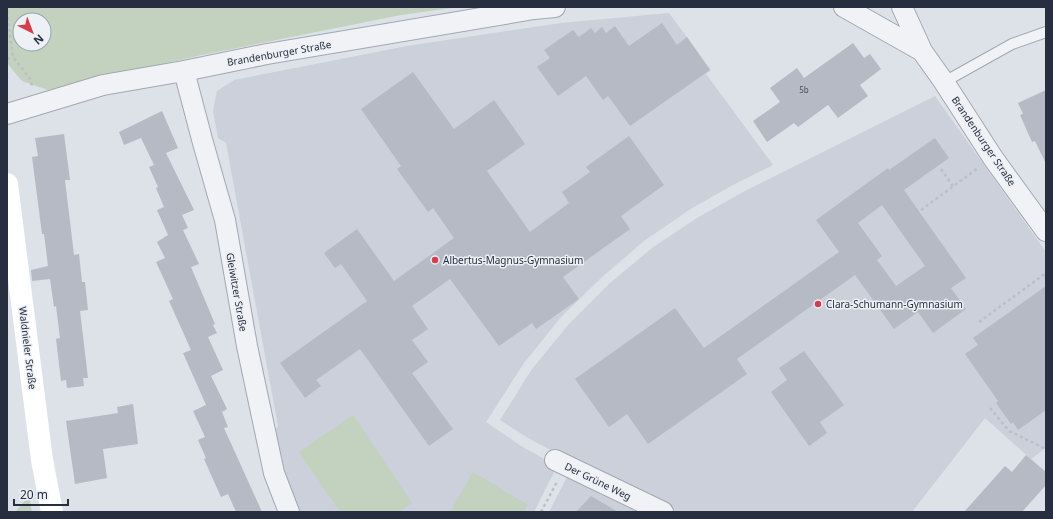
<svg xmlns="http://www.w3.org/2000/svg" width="1053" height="519" font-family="'Noto Sans',sans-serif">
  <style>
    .built { fill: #cbd0da }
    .green { fill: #c2d2be; fill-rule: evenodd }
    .building { fill: #b5bac5; fill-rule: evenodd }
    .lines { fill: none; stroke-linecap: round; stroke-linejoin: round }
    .service-casing { stroke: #a2a8b2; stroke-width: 12 }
    .minor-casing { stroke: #a2a8b2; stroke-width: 22 }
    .path { stroke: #bbbfc6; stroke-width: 2.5; stroke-dasharray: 3 3; stroke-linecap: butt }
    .service { stroke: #f0f2f6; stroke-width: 10 }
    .minor { stroke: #f0f2f6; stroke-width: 20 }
    .secondary { stroke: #fff; stroke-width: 22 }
    .poi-dot { fill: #d33d4c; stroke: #edf0f5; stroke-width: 1.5 }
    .labels { text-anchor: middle; stroke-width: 3; stroke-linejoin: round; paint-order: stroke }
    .number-label { font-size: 8px; fill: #4a5160 }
    .street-label { font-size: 10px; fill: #262e3f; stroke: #edf0f5 }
    .poi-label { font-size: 10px; fill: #262e3f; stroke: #edf0f5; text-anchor: start }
  </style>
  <rect width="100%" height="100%" fill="#dde1e8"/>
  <path class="built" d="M669,13L711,70L706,74L773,165L731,186L689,210L644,241L601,278L561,317L524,363L486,422L521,446L557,466L534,512H300L287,486L272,435L278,426L226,143L218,138L213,111L217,91L234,80L407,46L561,23Z
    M935,96L1046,252V448L1031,459L985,418L912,512H677L562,456L528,438L500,420L532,369L569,324L609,284L652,248L697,218L743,192Z
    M568,475L645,512H549Z"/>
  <path class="green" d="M7,7H458L401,15L202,55L48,90L22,81L7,63ZM20,20H44V44H20Z
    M353,415L412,503L399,512H340L299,452Z
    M473,472L528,505L524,512H450Z
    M29,496L32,512H15Z"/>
  <path class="building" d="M662,23L677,45L687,37L710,70L630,126L608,96L603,100L586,76L558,96L537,67L550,58L544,50L573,30L579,37L591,28L595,33L602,27L606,33L615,26L629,46Z
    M853,43L864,58L870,54L881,69L860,85L868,96L838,118L828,105L798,127L794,123L767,142L753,121L780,102L770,88L797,68L804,78Z
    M413,72L454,129L494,100L525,144L487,171L530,232L569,203L562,192L590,172L586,167L629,136L664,185L621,216L630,229L563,277L579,299L536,329L532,323L499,346L450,279L412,306L428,329L412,340L428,362L412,373L453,429L429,446L360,349L316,380L321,386L305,398L280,363L367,301L341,264L335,268L324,253L357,229L394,281L454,238L433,208L428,212L397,169L401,166L361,109Z
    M1046,90V164L1035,141L1032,142L1020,115L1023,114L1018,103Z
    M162,111L178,148L166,153L194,210L182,215L188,228L183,230L199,264L191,267L215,324L213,325L217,333L208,337L223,370L211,376L227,409L222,412L228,427L224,428L262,512H236L228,494L221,497L204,459L206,458L198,440L205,437L193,411L206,405L183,353L191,350L169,301L173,299L156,262L165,258L157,242L168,235L157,210L164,207L156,188L158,187L149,167L154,165L141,138L124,145L119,132Z
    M64,134L70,180H65L74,255L79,254L82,282H85L88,310L80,311L88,378H83L84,386L67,388L66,380L61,381L56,339L60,338L56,306L54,307L50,279L32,281L31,270L48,266L44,234H42L32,157L38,156L35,138Z
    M935,138L949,158L904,190L966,278L951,288L966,309L933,333L918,312L894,329L855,275L737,359L747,374L648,444L627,414L609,427L575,379L675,308L704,348L839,252L816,220L888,168L889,170ZM882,205L925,266L896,286L877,260L882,256L858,223Z
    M1046,286V410L1018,430L1013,422L1011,424L996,403L998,401L965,354L978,345L973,338Z
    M804,351L844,405L820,422L827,433L809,446L771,392L787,380L779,368Z
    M133,404L138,444L103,449L107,478L75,484L66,421L118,413L117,407Z
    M1026,455L1046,472V485L1022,512H964L1005,466L1012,472Z
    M591,496L618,512H576Z"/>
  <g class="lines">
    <g class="service-casing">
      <path id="service" d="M944,82L1012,44L1046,32"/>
    </g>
    <g class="minor-casing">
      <path id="minor" d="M844,7L922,51L944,82L993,158L1046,231
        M902,7L922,51
        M184,71L203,143L225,220L247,346L274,473L289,512
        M7,114L103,85L184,71L267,54L534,9L555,7
        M555,460L663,512"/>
    </g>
    <path class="path" d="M7,11L13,57L31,80L32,88
      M7,59L13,57
      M941,169L953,186
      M921,210L978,168
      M979,322L1046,273
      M990,408L1009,431L1046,449
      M541,512L558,480"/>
    <use href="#service" class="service"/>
    <use href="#minor" class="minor"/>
    <path class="secondary" d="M7,184L42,460L52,512"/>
  </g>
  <g class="poi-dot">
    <circle cx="435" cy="260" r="4"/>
    <circle cx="818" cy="304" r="4"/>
  </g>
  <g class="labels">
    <g class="number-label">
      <text x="804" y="93">5b</text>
    </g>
    <g class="street-label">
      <text transform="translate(279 53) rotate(-10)" y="4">Brandenburger Straße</text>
      <text transform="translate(984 141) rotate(56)" y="4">Brandenburger Straße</text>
      <text transform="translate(237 292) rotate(80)" y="4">Gleiwitzer Straße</text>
      <text transform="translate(28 348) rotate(83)" y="4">Waldnieler Straße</text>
      <text transform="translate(598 481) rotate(26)" y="4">Der Grüne Weg</text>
    </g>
    <g class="poi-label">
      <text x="443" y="264">Albertus-Magnus-Gymnasium</text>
      <text x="826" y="308">Clara-Schumann-Gymnasium</text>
    </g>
  </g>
  <rect width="1053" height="519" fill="none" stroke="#262e3f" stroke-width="16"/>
  <g transform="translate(32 32) rotate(138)"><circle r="19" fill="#edf0f5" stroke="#9da2ac"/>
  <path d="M0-3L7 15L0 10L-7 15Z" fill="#d33d4c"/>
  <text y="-6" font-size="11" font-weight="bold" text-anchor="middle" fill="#262e3f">N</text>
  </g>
  <path d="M14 499v6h54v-6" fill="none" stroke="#262e3f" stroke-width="2"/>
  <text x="20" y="499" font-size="12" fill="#262e3f" stroke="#edf0f5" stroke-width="3" paint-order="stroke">20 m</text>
</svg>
